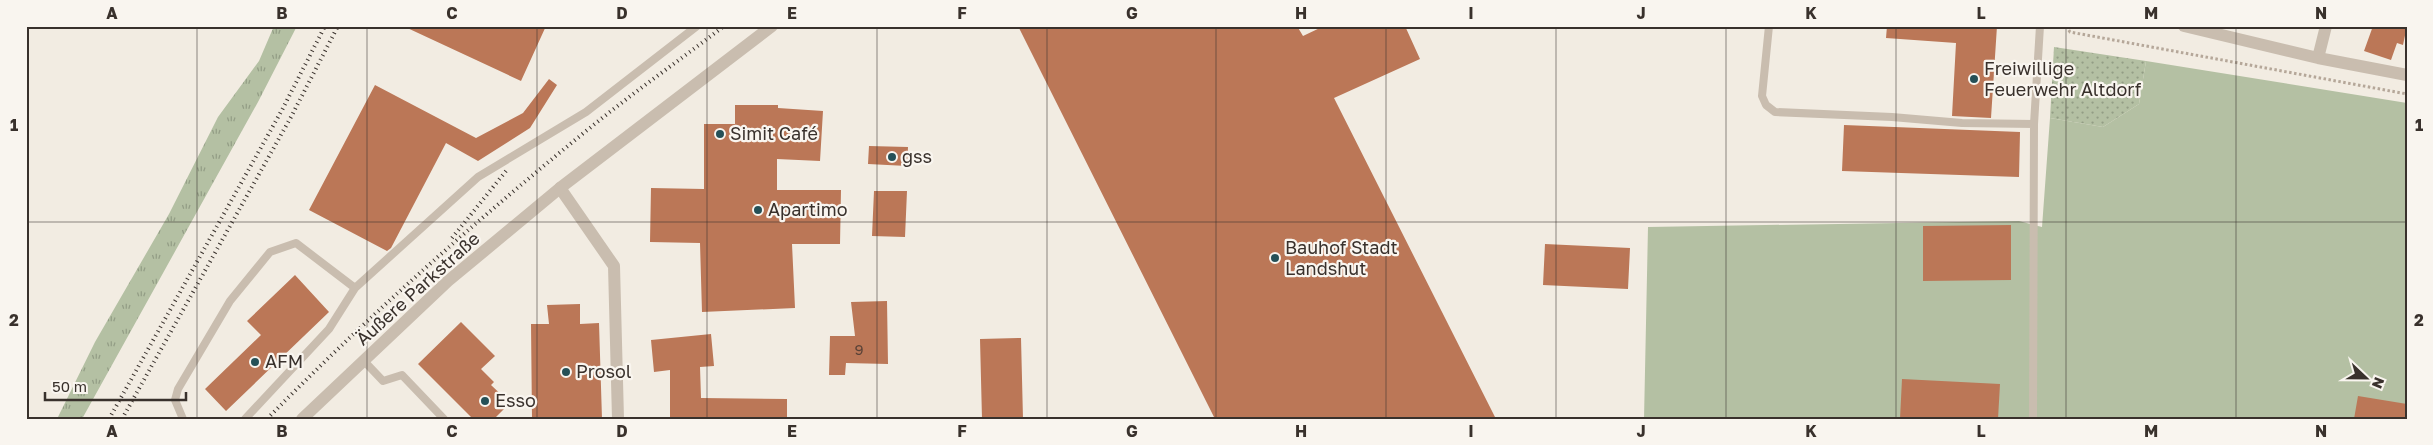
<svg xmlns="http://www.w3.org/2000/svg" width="2433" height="445" font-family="'Golos Text',sans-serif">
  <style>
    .grass { fill: url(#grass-tufts) }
    .park { fill: url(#park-dots) }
    .garden { fill: #b4c0a3 }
    .building { fill: #bb7757 }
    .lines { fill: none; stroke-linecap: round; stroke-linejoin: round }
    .path { stroke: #b5a799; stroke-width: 3; stroke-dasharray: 2.5 2.5; stroke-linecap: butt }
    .service { stroke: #c9bdaf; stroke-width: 8 }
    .minor { stroke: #c9bdaf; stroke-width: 12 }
    .tertiary { stroke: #c9bdaf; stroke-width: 12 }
    .rail { stroke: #39312c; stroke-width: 4; stroke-dasharray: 1 4; stroke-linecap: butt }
    .grid { fill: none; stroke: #39312c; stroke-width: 1; stroke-opacity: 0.55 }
    .poi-dot { fill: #255057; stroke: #f9f5ef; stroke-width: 2 }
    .labels { text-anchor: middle; stroke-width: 4.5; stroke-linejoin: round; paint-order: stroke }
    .number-label { font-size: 15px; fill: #5a4237 }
    .poi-label { font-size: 18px; fill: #39312c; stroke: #f9f5ef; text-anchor: start }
    .street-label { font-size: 18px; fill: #39312c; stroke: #f9f5ef }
    .neatline { fill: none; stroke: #39312c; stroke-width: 2 }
    .grid-label { font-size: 16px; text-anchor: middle; font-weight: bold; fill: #39312c }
  </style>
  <defs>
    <pattern id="grass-tufts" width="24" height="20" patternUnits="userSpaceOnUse" patternTransform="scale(1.25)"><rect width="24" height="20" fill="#b4c0a3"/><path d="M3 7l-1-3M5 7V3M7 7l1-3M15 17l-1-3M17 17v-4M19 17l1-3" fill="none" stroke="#939d85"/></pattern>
    <pattern id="park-dots" width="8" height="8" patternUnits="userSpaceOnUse" patternTransform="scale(1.25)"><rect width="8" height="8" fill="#b4c0a3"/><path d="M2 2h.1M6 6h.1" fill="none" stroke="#939d85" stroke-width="1.8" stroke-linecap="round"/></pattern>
  </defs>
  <rect width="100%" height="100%" fill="#f2ece2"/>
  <path class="grass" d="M274,26H297L258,102L82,419H57L95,342L169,214L218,117L259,61Z"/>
  <path class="park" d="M2054,47L2146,61L2139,104L2103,127L2050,118Z"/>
  <path class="garden" d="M2146,61L2407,103V419H1644L1648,227L2019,221L2042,227L2050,118L2103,127L2139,104Z"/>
  <path class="building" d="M403,26H546L521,81Z
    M1018,26H1297L1303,36L1324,26H1405L1420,59L1334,98L1496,419H1215Z
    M1887,26H1997L1991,118L1952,116L1956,43L1886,38Z
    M2373,26H2407L2403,45L2397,43L2391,60L2364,51Z
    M549,79L557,85L530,128L478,161L446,143L391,248L387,251L309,210L375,85L476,138L523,113Z
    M735,105H778V108L823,111L820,161L777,159V190H841L840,244H792L795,308L702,312L700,243L650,242L651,188L704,189V124H735Z
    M1844,125L2020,132L2019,177L1842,171Z
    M869,146L908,147L907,166L868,164Z
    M874,191H907L905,237L872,236Z
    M2011,225V280L1923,281V226Z
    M1545,244L1630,248L1628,289L1543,285Z
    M295,275L329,312L226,411L205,389L261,335L247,321Z
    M887,301L888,364L846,363L845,375H829L830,336H855L851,302Z
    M580,304V324L599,323L602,419H532L531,324H549L547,305Z
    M461,322L495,356L481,369L494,382L491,385L510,403L494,419H473L418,364Z
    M711,334L714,366L700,367L701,398L787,399V419H670V370L654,372L651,340Z
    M1021,338L1023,419H982L980,339Z
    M1902,379L2000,384L1998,419H1900Z
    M2358,396L2407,404V419H2354Z"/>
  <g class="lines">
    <path class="path" d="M2066,26L2070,32L2407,94"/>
    <path class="service" d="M1769,26L1762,96L1766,105L1775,112L1892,117L1962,123L2034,124
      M364,361L383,381L402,375L444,419
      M183,419L175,400L178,389L230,301L270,252L296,243L355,288L478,177L586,112L697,26
      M245,419L329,329L355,288
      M2033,419L2034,124L2040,26"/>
    <path class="minor" d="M2184,26L2318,58L2407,75
      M2318,58L2326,26
      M560,188L614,266L618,419"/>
    <path class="tertiary" d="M302,419L448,281L560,188L772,26"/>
    <path class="rail" d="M452,238L506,171
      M109,419L282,110L325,26
      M122,419L291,117L338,26
      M267,419C369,315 478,219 591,127C634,92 680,60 724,26"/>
  </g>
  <path class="grid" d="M197,26V419M367,26V419M537,26V419M707,26V419M877,26V419M1047,26V419M1216,26V419M1386,26V419M1556,26V419M1726,26V419M1896,26V419M2066,26V419M2236,26V419M26,222H2407"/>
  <g class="poi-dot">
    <circle cx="1974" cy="79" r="5"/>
    <circle cx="720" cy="134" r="5"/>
    <circle cx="892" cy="157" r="5"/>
    <circle cx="758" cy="210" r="5"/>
    <circle cx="1275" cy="258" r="5"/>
    <circle cx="255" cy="362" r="5"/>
    <circle cx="566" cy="372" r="5"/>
    <circle cx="485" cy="401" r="5"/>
  </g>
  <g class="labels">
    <g class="number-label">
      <text x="859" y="355">9</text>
    </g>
    <g class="poi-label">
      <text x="1984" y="75">Freiwillige<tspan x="1984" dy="21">Feuerwehr Altdorf</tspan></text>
      <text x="730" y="140">Simit Café</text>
      <text x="902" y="163">gss</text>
      <text x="768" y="216">Apartimo</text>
      <text x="1285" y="254">Bauhof Stadt<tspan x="1285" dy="21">Landshut</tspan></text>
      <text x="265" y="368">AFM</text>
      <text x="576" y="378">Prosol</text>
      <text x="495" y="407">Esso</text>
    </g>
    <g class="street-label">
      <text transform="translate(418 289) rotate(-42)" y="6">Äußere Parkstraße</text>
    </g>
  </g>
  <rect width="2433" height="445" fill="none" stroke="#f9f5ef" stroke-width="55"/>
  <g transform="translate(2366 378) rotate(112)" stroke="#f9f5ef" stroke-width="4" paint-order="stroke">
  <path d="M0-4L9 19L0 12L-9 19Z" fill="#39312c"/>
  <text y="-8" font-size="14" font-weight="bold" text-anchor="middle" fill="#39312c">N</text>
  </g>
  <path d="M45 392v8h141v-8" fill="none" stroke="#39312c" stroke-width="2.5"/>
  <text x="52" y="392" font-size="15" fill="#39312c" stroke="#f9f5ef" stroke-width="4" paint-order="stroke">50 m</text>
  <rect x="28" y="28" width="2378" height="390" class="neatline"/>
  <g class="grid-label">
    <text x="112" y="19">A</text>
    <text x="282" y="19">B</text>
    <text x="452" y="19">C</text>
    <text x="622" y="19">D</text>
    <text x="792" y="19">E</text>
    <text x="962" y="19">F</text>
    <text x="1132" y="19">G</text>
    <text x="1301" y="19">H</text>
    <text x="1471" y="19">I</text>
    <text x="1641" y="19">J</text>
    <text x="1811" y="19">K</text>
    <text x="1981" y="19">L</text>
    <text x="2151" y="19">M</text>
    <text x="2321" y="19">N</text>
    <text x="14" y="131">1</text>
    <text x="2419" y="131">1</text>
    <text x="14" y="326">2</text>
    <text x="2419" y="326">2</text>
    <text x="112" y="437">A</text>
    <text x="282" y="437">B</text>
    <text x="452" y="437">C</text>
    <text x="622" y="437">D</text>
    <text x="792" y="437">E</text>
    <text x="962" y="437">F</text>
    <text x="1132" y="437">G</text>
    <text x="1301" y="437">H</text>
    <text x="1471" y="437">I</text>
    <text x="1641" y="437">J</text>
    <text x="1811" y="437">K</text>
    <text x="1981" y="437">L</text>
    <text x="2151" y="437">M</text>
    <text x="2321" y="437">N</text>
  </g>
</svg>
